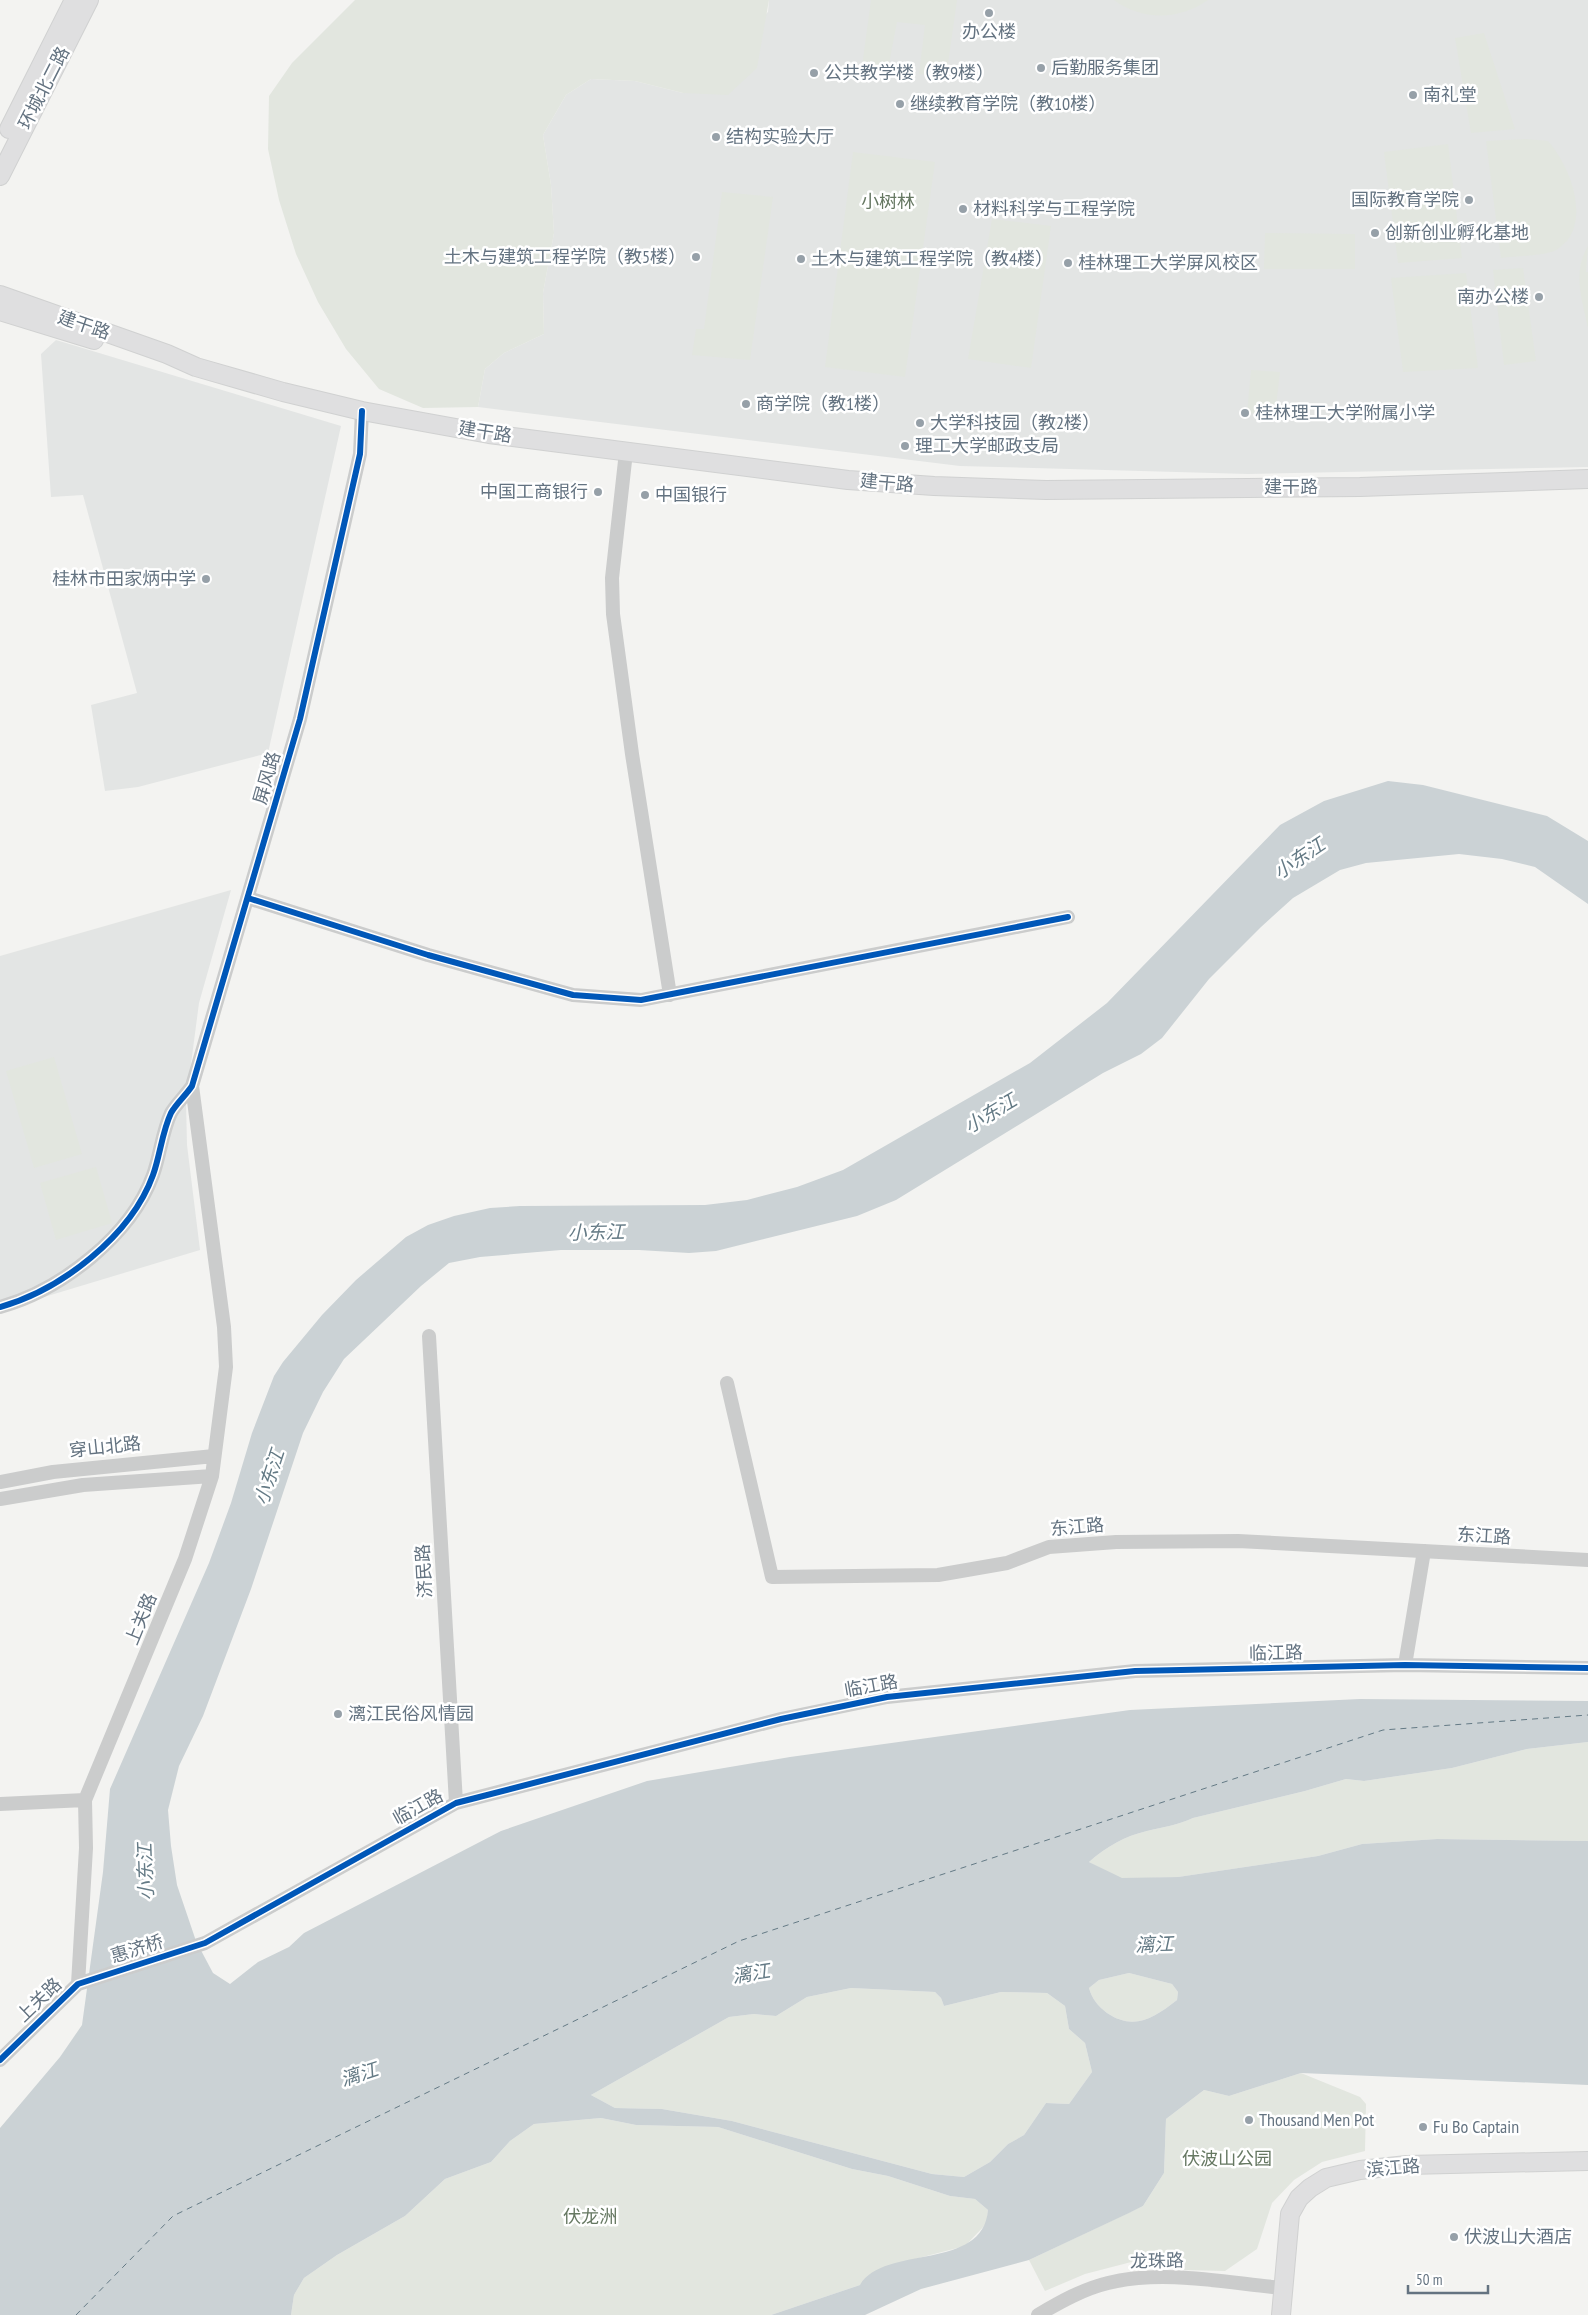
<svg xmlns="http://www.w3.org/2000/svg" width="1588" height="2315" font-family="'PT Sans Narrow','Noto Sans SC',sans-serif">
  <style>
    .built { fill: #e3e5e4 }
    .green { fill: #e2e6df }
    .water { fill: #cbd2d5; fill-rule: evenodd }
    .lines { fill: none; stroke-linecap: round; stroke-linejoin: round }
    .ferry { stroke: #647a85; stroke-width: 1; stroke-dasharray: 6 5; stroke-linecap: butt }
    .major-casing { stroke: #d0d1d1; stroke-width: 20 }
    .minor { stroke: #cbcccc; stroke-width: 14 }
    .major { stroke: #dfdfe0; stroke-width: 18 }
    .cycleway-casing { stroke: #fff; stroke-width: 9 }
    .cycleway { stroke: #0057b8; stroke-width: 6 }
    .poi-dot { fill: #96a0a8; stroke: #fff; stroke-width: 2 }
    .labels { text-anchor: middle; stroke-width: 5; stroke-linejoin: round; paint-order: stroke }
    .poi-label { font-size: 18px; fill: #647381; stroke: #fff; text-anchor: start }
    .street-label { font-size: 18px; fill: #647381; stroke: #fff }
    .park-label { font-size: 18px; fill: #667862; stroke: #fff }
    .water-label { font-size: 19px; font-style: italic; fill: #647a85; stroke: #fff }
  </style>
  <rect width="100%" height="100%" fill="#f3f3f1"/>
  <path class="built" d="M769,0H1588V467L1248,474L960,466L478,407L485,369L504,353L544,334L543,293L554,233L551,185L543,135L566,95L591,79L635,81L683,93L768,12Z
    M56,340L341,426L268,753L138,787L105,791L91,705L137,693L83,495L51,497L41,354Z
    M231,890L199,1003L186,1102L187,1145L200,1250L11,1307L0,1314V956Z"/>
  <path class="green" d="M355,0H769L757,68L728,95L683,93L635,81L591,79L566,95L543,135L551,185L554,233L543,293L544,334L504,353L485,369L478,407L423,408L379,389L346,349L318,302L296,254L279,200L268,149L269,96L292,63Z
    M871,0H957L946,77L919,74L925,25L897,22L888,69L862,66Z
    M1114,0H1208C1180,20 1142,21 1114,0Z
    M1484,33L1515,129L1471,133L1455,38Z
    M1527,139L1548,141C1570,166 1588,214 1567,241C1562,245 1557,251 1551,252C1536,256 1517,256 1501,258L1486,141Z
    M1448,144L1462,258L1398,263L1384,152Z
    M853,152L935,162L905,377L825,367Z
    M722,192L773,197L750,360L692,355L696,329H704Z
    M992,219L1051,226L1031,368L968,359Z
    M1265,233L1355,234V269H1264Z
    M1588,246L1586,272H1588V328C1582,300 1572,272 1588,246Z
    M1523,268L1536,361L1504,365L1493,270Z
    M1466,273L1478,368L1403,372L1391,278Z
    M1251,370L1280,372L1275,415L1247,413Z
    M54,1057L82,1154L34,1168L6,1071Z
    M96,1167L112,1223L56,1240L40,1183Z
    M1588,1742V1841L1437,1839L1362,1844L1318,1856L1178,1877L1122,1879L1089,1862C1106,1847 1125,1836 1147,1831C1164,1827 1177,1825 1193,1818L1305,1791L1346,1779L1364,1781L1452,1768L1527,1749Z
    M1129,1973L1172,1984L1178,1992L1177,2000C1154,2018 1134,2031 1107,2013C1098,2006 1092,1999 1089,1988L1099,1980Z
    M851,1988L935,1992L941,1998L944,2006L1001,1992L1047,1993L1065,2006L1069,2029L1085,2043L1092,2072L1069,2104L1046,2103L1024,2135L1008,2144L990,2162L964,2177L932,2174L732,2121L662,2109L615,2108L591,2095L729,2017L754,2014L776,2016L807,1997Z
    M1301,2073L1360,2097L1366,2104L1365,2151L1322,2162L1294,2180L1272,2203L1257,2249L1225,2271L1184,2270L1162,2262L1139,2260L1085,2274L1045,2291L1029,2260L1143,2206L1164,2173L1166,2119L1204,2090L1229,2096Z
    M601,2118L636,2125L718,2127L852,2169L888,2176L950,2196L975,2199L988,2210L987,2223L965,2246L892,2265L860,2285L771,2315H291L294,2295L304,2278L337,2255L405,2216L445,2179L491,2162L510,2141L534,2124Z"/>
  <path class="water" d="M1388,781L1423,785L1547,816L1588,841V904L1535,867L1502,859L1459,854L1366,863L1340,870L1293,898L1261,927L1209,979L1162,1038L1141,1054L1103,1073L896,1200L857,1216L716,1251L689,1253L639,1250H561L480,1257L449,1263L421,1286L344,1359L323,1392L303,1433L251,1589L203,1716L179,1766L168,1810L171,1846L177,1885L196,1941L213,1973L230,1984L258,1962L289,1947L304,1933L501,1831L647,1781L790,1757L1130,1710L1360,1699L1588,1701V1742L1527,1749L1452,1768L1364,1781L1346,1779L1305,1791L1193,1818C1177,1825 1164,1827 1147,1831C1125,1836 1106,1847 1089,1862L1122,1878L1178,1877L1318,1856L1362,1844L1437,1839L1588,1841V2085L1301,2073L1229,2096L1204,2090L1166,2119L1164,2173L1143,2206L1129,2213L1029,2260L921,2289L865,2315H771L860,2285C884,2244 983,2272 988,2210L975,2199L950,2196L888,2176L852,2169L718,2127L636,2125L601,2118L534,2124L510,2141L491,2162L445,2179L405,2216L337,2255L304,2278L294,2295L291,2315H0V2128L60,2057L82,2025L103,1872L110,1789L209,1563L231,1503L252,1433L274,1376L283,1362L322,1315L356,1280L406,1237L428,1225L454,1216L490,1208L520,1206L705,1205L747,1200L797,1187L843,1170L1030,1063L1107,1003L1280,825L1324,801ZM1129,1973L1172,1984L1178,1992L1177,2000C1154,2018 1134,2031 1107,2013C1098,2006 1092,1999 1089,1988L1099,1980ZM851,1988L935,1992L941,1998L944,2006L1001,1992L1047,1993L1065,2006L1069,2029L1085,2043L1092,2072L1069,2104L1046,2103L1024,2135L1008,2144L990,2162L964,2177L932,2174L732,2121L662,2109L615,2108L591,2095L729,2017L754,2014L776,2016L807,1997Z"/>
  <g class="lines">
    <path class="ferry" d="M76,2315L173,2216L739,1941L1383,1730L1588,1715"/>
    <g class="major-casing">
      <path id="major" d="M9,129L74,0
        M0,176L89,0
        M0,295L167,354L196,367L283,392L362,411L489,434L848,480L934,486L1046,490L1360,487L1588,479
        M0,311L94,340
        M1281,2315L1290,2214L1299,2198L1310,2188L1326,2178L1360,2170L1407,2165L1588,2161"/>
    </g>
    <path class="minor" d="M626,452L612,578L613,614L632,754L670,995
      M248,898L428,955L573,995L641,1000L1068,917
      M0,1307C61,1290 131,1236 153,1175C160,1156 162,1132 171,1113C176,1104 186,1095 192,1086L300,719L360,454L362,411
      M429,1336L456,1803
      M727,1383L772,1577L938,1575L1007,1563L1049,1547L1116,1542L1238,1541L1588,1560
      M0,1482L53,1472L214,1456
      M0,1499L83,1485L212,1476
      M1405,1665L1424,1551
      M0,1804L85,1800
      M78,1984L86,1848L85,1800L185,1559L212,1476L226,1367L224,1327L192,1086
      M0,2060L78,1984L205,1943L456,1803L781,1719L887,1697L1135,1671L1405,1665L1588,1668
      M1038,2315C1060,2302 1083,2289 1108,2283C1162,2269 1228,2283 1283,2288"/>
    <use href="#major" class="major"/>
    <g class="cycleway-casing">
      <path id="cycleway" d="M248,898L428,955L573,995L641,1000L1068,917
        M0,1307C61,1290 131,1236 153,1175C160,1156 162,1132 171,1113C176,1104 186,1095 192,1086L300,719L360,454L362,411
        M0,2060L78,1984L205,1943L456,1803L781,1719L887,1697L1135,1671L1405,1665L1588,1668"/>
    </g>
    <use href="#cycleway" class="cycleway"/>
  </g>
  <g class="poi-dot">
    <circle cx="989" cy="13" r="5"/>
    <circle cx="1041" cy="68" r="5"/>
    <circle cx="814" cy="73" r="5"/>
    <circle cx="1413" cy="95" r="5"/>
    <circle cx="900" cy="104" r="5"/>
    <circle cx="716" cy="137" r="5"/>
    <circle cx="1469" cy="200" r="5"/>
    <circle cx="963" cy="209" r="5"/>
    <circle cx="1375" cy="233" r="5"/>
    <circle cx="696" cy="257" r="5"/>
    <circle cx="801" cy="259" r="5"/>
    <circle cx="1068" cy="263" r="5"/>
    <circle cx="1539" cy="297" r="5"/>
    <circle cx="746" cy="404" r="5"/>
    <circle cx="1245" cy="413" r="5"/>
    <circle cx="920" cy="423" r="5"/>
    <circle cx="905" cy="446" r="5"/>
    <circle cx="598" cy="492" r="5"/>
    <circle cx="645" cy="495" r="5"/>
    <circle cx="206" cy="579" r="5"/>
    <circle cx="338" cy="1714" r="5"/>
    <circle cx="1249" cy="2120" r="5"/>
    <circle cx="1423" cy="2127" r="5"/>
    <circle cx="1454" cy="2237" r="5"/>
  </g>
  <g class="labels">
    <g class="poi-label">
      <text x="989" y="38" text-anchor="middle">办公楼</text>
      <text x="1051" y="74">后勤服务集团</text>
      <text x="824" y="79">公共教学楼（教9楼）</text>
      <text x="1423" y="101">南礼堂</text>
      <text x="910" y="110">继续教育学院（教10楼）</text>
      <text x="726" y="143">结构实验大厅</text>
      <text x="1459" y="206" text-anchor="end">国际教育学院</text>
      <text x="973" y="215">材料科学与工程学院</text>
      <text x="1385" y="239">创新创业孵化基地</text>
      <text x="686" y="263" text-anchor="end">土木与建筑工程学院（教5楼）</text>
      <text x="811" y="265">土木与建筑工程学院（教4楼）</text>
      <text x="1078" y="269">桂林理工大学屏风校区</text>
      <text x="1529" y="303" text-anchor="end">南办公楼</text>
      <text x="756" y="410">商学院（教1楼）</text>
      <text x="1255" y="419">桂林理工大学附属小学</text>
      <text x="930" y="429">大学科技园（教2楼）</text>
      <text x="915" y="452">理工大学邮政支局</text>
      <text x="588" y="498" text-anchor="end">中国工商银行</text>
      <text x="655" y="501">中国银行</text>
      <text x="196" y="585" text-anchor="end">桂林市田家炳中学</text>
      <text x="348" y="1720">漓江民俗风情园</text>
      <text x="1259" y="2126">Thousand Men Pot</text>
      <text x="1433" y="2133">Fu Bo Captain</text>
      <text x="1464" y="2243">伏波山大酒店</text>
    </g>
    <g class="street-label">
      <text transform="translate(44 88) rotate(-63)" y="6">环城北二路</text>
      <text transform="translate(84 325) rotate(19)" y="6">建干路</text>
      <text transform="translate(485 432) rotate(9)" y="6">建干路</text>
      <text transform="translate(887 483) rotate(5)" y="6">建干路</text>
      <text x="1291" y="493">建干路</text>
      <text transform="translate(267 778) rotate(-74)" y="6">屏风路</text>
      <text transform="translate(105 1447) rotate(-6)" y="6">穿山北路</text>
      <text transform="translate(1077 1527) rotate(-5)" y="6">东江路</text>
      <text transform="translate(1484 1536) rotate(3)" y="6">东江路</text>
      <text transform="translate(424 1571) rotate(-93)" y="6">济民路</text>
      <text transform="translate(141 1619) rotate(-68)" y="6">上关路</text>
      <text transform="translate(1276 1653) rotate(-1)" y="6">临江路</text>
      <text transform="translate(871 1686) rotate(-10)" y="6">临江路</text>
      <text transform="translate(418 1807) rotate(-29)" y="6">临江路</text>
      <text transform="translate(137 1949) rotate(-17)" y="6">惠济桥</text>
      <text transform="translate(39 2000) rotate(-44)" y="6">上关路</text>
      <text transform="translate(1393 2168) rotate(-5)" y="6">滨江路</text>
      <text transform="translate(1157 2261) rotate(-1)" y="6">龙珠路</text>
    </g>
    <g class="park-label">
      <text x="888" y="208">小树林</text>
      <text x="1227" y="2165">伏波山公园</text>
      <text x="590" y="2223">伏龙洲</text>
    </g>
    <g class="water-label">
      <text transform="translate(1299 858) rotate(-34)" y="7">小东江</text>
      <text transform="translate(990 1113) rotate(-31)" y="7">小东江</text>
      <text transform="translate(596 1232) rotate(-1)" y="7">小东江</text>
      <text transform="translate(269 1477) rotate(-72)" y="7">小东江</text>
      <text transform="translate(145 1872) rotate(-92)" y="7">小东江</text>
      <text transform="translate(1154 1944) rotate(-2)" y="7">漓江</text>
      <text transform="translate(751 1973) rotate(-9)" y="7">漓江</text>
      <text transform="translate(359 2074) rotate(-18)" y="7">漓江</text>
    </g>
  </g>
  <path d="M1408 2285v8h80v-8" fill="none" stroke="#647381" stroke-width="2.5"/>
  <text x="1416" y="2285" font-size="15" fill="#647381" stroke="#ffffff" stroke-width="4" paint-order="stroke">50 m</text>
</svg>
